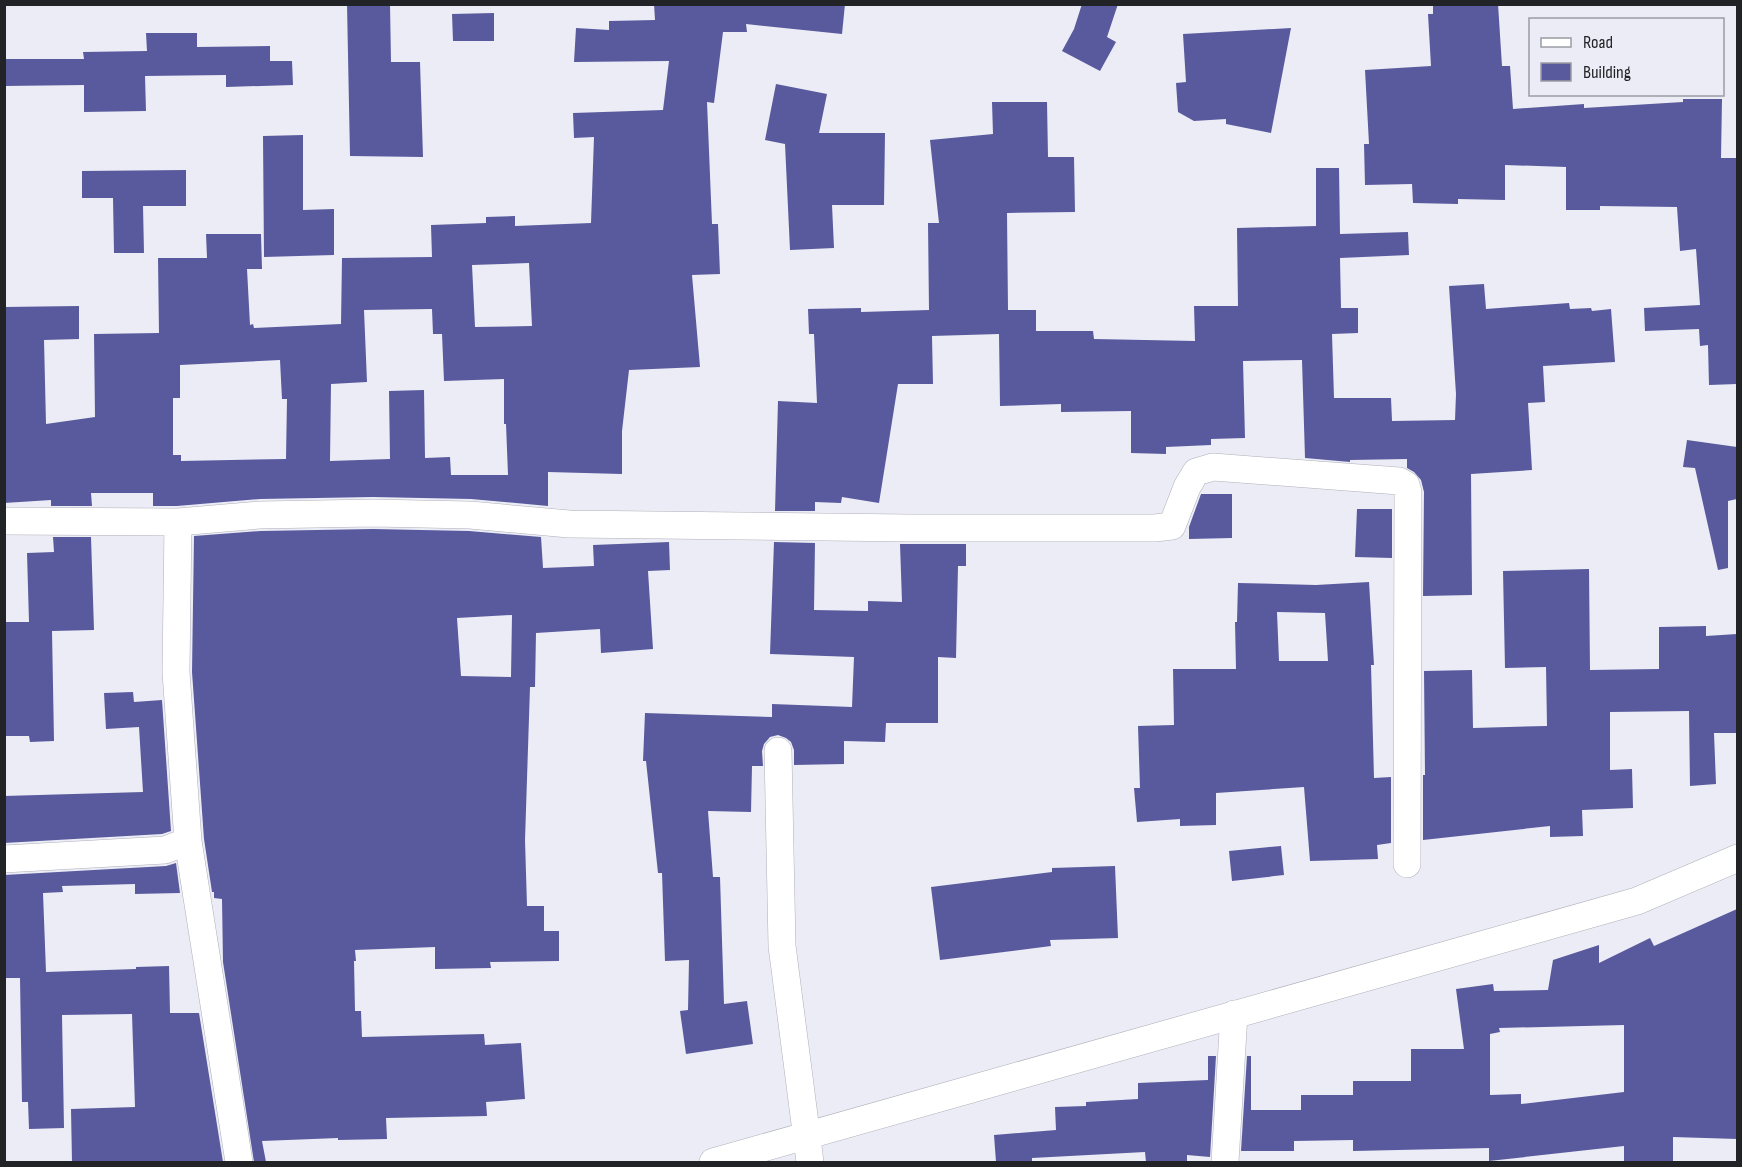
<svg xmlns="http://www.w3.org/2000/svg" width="1742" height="1167" font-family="'Sofia Sans Condensed',sans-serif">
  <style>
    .building { fill: #595a9d; fill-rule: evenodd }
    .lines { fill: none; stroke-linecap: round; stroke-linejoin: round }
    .minor-casing { stroke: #afb0b9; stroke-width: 28 }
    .minor { stroke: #fff; stroke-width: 27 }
  </style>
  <rect width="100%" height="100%" fill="#ebecf6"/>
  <path class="building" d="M347,4H390L391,62H420L423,157L350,156Z
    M654,4H845L842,34L746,24L747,32H723L714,103L707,102L712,224H718L720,274L692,275L700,367L629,370L622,431V474L548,472V506L471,499L373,497L260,499L177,506H153V493H91L92,506H51V500L4,503V307L79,306V339L44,340L46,424L95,417L94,334L159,333L158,258H207L206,234H261L262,269H247L250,325L253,324L254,328L341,324L342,258L432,257L431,225L486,223V217L515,216V226L591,223L594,137L574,138L573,113L663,110L669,61L574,62L576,28L609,30V21L655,20ZM529,263L532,326L475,327L472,265ZM432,309L433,334H442L444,381L504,379V424H506L508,475H451L450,457L425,458L424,390L389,391L390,459L330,461L331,384L367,382L364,310ZM280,360L282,399H287L286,459L181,461V455H173V398H180V365Z
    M1082,4H1118L1107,37L1116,42L1100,71L1062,51L1074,29Z
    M1433,4H1498L1502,66H1510L1513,109L1584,104V108L1683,102V99H1722L1721,158H1737V384L1709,385L1708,345L1700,346L1699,329L1645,331L1644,308L1700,305L1696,249L1680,251L1677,207L1600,206V210H1566V167L1505,165V200L1458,199V204L1413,203L1412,184L1365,185L1364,144H1369L1365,70L1431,66L1428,14H1433Z
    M494,13V41H453L452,14Z
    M1291,28L1271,133L1226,124V119L1194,121L1178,112L1176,83L1186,82L1183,34Z
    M146,33H197V47L270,46V61H292L293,85L226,87V75L145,76L146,111L84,112V85L4,86V59H84L83,52L147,51Z
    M776,84L827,94L819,133H885L884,205H832L834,248L790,250L785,144L765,140Z
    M992,102H1047L1048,157H1074L1075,212L1007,213L1008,310H1036V331H1093L1094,339L1195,341L1194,306H1238L1237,228L1316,226V168H1339L1340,234L1408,232L1409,255L1340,258L1341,308H1358V333L1332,334L1334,398H1391L1392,421L1455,420L1456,394L1449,286L1484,284L1486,309L1569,303L1570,309L1591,308L1592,311L1611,309L1615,362L1543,366L1545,402L1528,403L1532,470L1471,474L1472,595L1423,596L1424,492L1421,480L1414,472L1407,468V459L1350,460V462L1305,458L1302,360L1243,361L1245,438L1211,439V445L1166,447V454L1131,453V411L1061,412V404L1000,406L999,334L932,336L933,384H898L879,503L842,497L841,503L815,502V511H775L778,401L817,403L814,334H809L808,309L861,308V312L929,310L928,223H939L930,140L993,134Z
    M303,135V210L334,209V255L264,257L263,136Z
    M186,170V206H143L144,253H114L113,198H82V171Z
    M1687,440L1737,447V499L1728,501V568L1718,570L1695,468L1683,467Z
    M1201,494H1232V538L1189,539V527Z
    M1357,509H1392V558L1355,557Z
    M373,529L469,531L541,537L543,568L594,566L593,545L669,542L670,570L648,571L653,649L601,653L600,629L536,633L535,687H530L525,840L527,906H544V931H559V961L490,962L491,968L435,969V947L355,950L356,961H354L355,1011H361L362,1037L484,1034L485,1045L521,1043L525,1099L486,1102L487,1116L386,1118L387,1139L338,1140V1138L262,1141L266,1162H254L223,962L222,899L214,898V892H212L204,839L192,672L194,536L261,531ZM512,615L511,677L461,676L457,618Z
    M53,537H91L94,630L52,631L54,741L30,742L29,736H4V622H29L27,553L54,552Z
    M774,542L815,543L814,610L868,611V601L902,602L900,544H966V566H958L956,658L938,657V723H886L885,742L844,741V764L794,765V750L791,742L786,738L778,735L770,737L764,744L762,751L763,766H752L751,812L708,811L713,877H720L724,1004L747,1001L753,1044L686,1054L680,1011L688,1010L689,960L665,961L662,873H658L646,761H643L645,713L772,717V704L852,707L854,657L770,654Z
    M1589,569L1590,670L1659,669V627L1706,626V636L1737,634V733H1714L1716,784L1690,786L1689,711L1610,712V770L1632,769L1633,808L1582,810L1583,836L1550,837V826L1423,840V775H1425L1424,671L1472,670L1473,728L1547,726L1546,667L1505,668L1503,571Z
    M1369,582L1374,665H1371L1374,778L1391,777V843L1377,845L1378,859L1310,861L1304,787L1216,793V825L1180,826V819L1137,822L1134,788H1140L1138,726L1174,725L1173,669H1236L1235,622H1237L1238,583L1316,585ZM1277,612L1325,613L1328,661H1279Z
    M133,692L134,702L162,700L171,831L162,834L4,843V796L143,792L139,727L106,729L104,693Z
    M1281,846L1284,875L1232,881L1229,851Z
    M176,863L180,893L135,894V884L62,886L63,892L43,893L46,972L136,969V967L169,966L170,1013H199L223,1162H72L71,1109L135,1107L132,1014L62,1015L64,1128L29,1129L28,1102H22L20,978H4V875L166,866Z
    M1115,866L1118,938L1050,940L1051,946L940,960L931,887L1052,872V868Z
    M1737,909V1139L1673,1137V1162H1624V1146L1489,1161V1148L1353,1151V1140L1294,1141V1151H1241L1247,1056H1251V1110H1301V1095H1353V1081H1411V1049H1464L1456,989L1493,984L1494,991L1548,990L1553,960L1599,945V963L1650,938L1654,946ZM1624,1025V1092L1521,1104V1094L1490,1095V1034L1500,1032L1499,1028Z
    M1208,1056H1216L1210,1157L1187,1155V1162H1146L1145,1152L1032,1158V1162H996L994,1135L1056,1130L1055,1107L1086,1106V1102L1138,1099V1083L1208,1080Z"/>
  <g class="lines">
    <g class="minor-casing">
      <path id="minor" d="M4,521L178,522L260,515L373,513L470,515L569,524L909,528H1155L1172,526L1187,487L1196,472L1213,467L1399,481L1406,485L1408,492L1407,864
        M778,751L782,946L810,1162
        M188,841L239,1162
        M4,859L165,850L188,841L176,672L178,522
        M713,1162L1637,901L1738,858
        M1225,1162L1234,1014"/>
    </g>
    <use href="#minor" class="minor"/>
  </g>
  <rect width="1742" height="1167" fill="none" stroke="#222326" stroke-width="12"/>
  <rect x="1529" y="18" width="195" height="78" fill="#ebecf6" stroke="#9b9ca3" stroke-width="1.5"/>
  <rect x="1541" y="38" width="30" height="9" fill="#ffffff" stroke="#9b9ca3" stroke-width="1.5"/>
  <text x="1583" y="48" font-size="18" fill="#222326">Road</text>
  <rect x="1541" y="63" width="30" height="18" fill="#595a9d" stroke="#9b9ca3" stroke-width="1.5"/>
  <text x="1583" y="78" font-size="18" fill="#222326">Building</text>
</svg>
